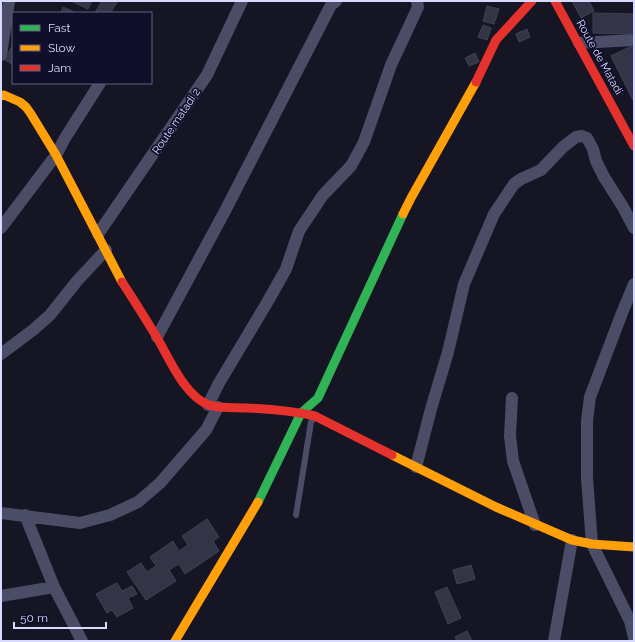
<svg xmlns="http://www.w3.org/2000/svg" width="635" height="642" font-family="Raleway,sans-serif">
<rect width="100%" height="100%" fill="#151524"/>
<path fill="#333446" stroke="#414058" d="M71,1H92L88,9Z
M102,1H118L110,13H95Z
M572,1H589L594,11L581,18Z
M487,6L499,9L494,24L483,21Z
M63,7L74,12L73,13H61Z
M593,13L634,14V34L593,33Z
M483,25L491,28L487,40L478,37Z
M527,29L530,37L519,42L516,34Z
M13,45V65L4,59Z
M634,45V102L611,56Z
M475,53L479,62L469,66L465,58Z
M207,519L219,537L213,541L219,551L185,574L179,564L169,570L176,581L146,600L127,572L141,563L147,572L156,566L150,557L173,541L179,551L188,545L182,536Z
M471,565L475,579L457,584L453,570Z
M117,583L122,591L132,586L137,594L128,598L133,608L117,617L112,610L107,613L96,594Z
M447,587L461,618L448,624L435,592Z
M467,631L472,641H457L455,637Z"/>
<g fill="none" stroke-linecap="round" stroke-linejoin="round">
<path stroke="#4a4d65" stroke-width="6" d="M296,515L311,422L314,418"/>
<path stroke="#4a4d65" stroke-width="12" d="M579,43L634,40
M1,55L9,1
M1,228L56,155L65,138L100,83
M98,234L207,75L242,1
M634,284L622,313L590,397L587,421V478L592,544L630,621L634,638
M157,337L225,211L331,5L336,1
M1,354L33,330L50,315L77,281L106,250
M512,398L510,436L513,461L535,525
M208,405L219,383L268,301L286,269L299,231L323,195L351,166L364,142L391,65L418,7L417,1
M416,467L431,409L448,352L464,284L494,214L514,184L521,179L541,170L563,147L576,137L582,136L587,138L593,149L596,161L604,177L623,207L634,228
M1,513L80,523L110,515L138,502L160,483L206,430L218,407
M25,515L54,587L82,641
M1,596L54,587
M554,641L572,540"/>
<path stroke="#30b455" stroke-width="9" d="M258,502L301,413L318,398L403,214"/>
<path stroke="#ff9f0a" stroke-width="9" d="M1,96L4,95L20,102L26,107L31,114L56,155L122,282
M403,214L411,198L476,82
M392,455L496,507L572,540L592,544L634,547
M175,641L258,502"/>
<path stroke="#e5322d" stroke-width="9" d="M555,1L634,146
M476,82L496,40L532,1
M122,282C134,300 145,318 156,336C169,357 184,396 209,405C221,409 236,407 248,408C271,409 293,411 315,416L392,455"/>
</g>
<g text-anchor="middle" stroke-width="3.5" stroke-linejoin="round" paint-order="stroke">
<g font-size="11" fill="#d9daff" stroke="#0f0f2a">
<text transform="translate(600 57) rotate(61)" y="4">Route de Matadi</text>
<text transform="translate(176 121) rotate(-56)" y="4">Route matadi 2</text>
</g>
</g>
<rect width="635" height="642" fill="none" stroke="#d9daff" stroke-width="4"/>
<rect x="12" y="12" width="140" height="72" fill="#0f0f2a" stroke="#60607f"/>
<rect x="20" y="25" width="20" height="6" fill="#30b455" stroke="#60607f"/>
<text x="48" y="32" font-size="12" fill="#d9daff">Fast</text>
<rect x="20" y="45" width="20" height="6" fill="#ff9f0a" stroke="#60607f"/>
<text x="48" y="52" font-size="12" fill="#d9daff">Slow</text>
<rect x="20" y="65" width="20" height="6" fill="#e5322d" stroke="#60607f"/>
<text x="48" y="72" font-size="12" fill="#d9daff">Jam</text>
<path d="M14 622v6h92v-6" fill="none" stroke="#d9daff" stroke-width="2"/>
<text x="20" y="622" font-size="12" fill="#d9daff" stroke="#0f0f2a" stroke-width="3" paint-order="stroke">50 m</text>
</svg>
